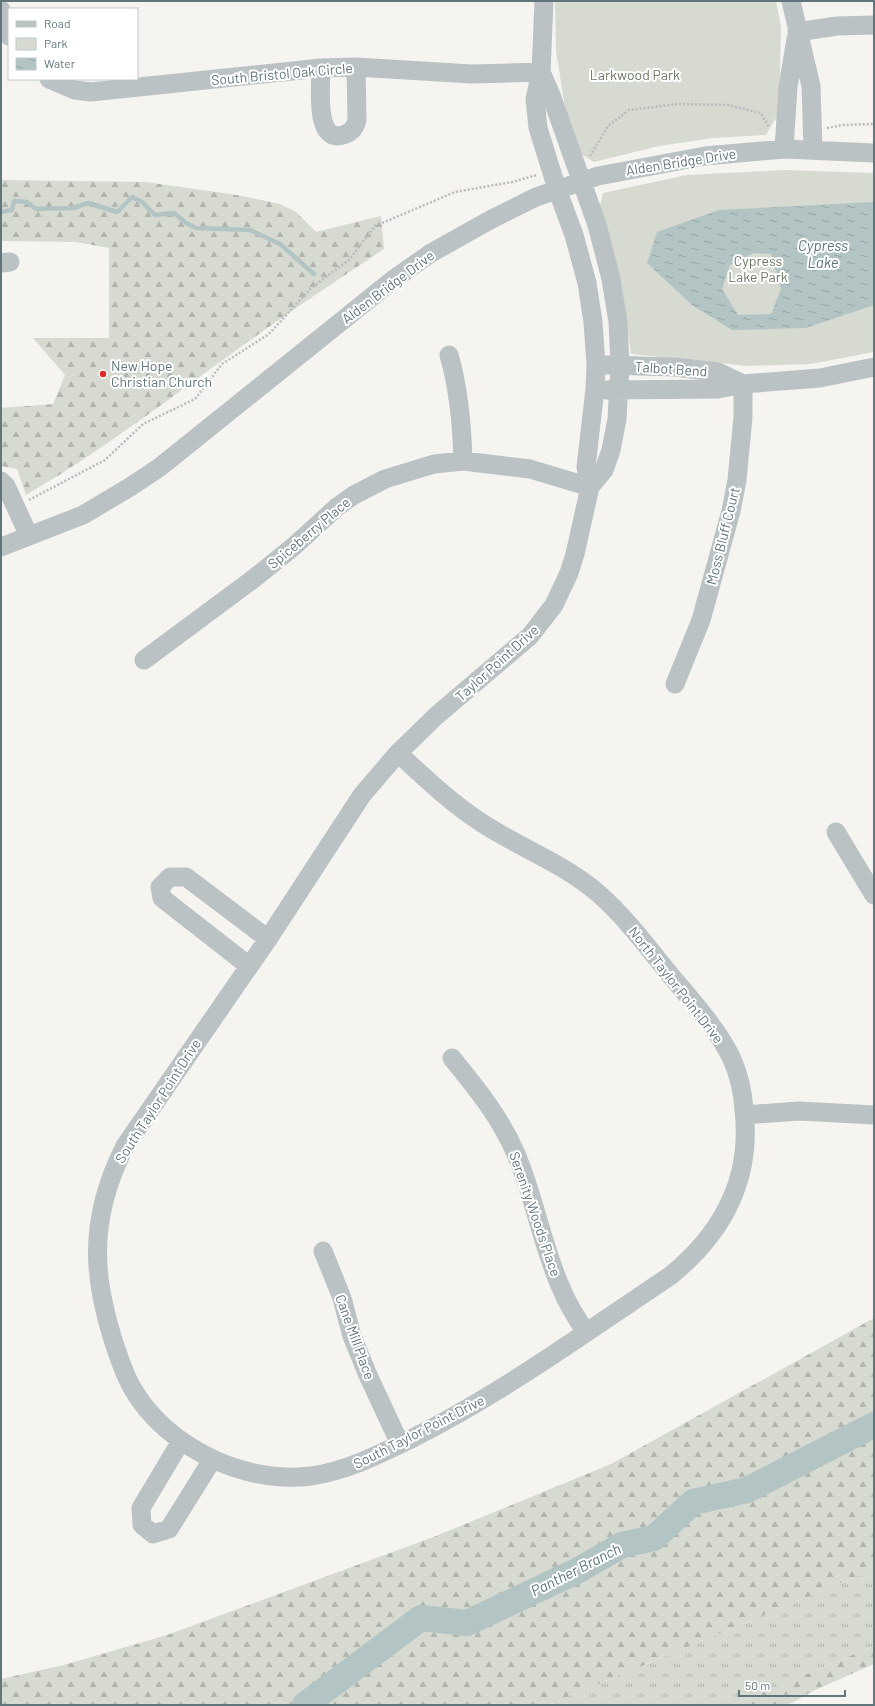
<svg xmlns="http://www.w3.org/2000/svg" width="875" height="1706" font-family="Barlow,sans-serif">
<defs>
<pattern id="grass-tufts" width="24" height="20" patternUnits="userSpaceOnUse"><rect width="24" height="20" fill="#d6dad0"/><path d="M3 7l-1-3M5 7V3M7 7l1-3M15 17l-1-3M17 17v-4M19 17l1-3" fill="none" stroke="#b1b5ae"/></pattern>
<pattern id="forest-firs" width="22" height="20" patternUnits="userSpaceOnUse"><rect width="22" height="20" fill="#d6dad0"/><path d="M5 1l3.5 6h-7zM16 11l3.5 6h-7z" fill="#b1b5ae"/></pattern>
<pattern id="water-ripples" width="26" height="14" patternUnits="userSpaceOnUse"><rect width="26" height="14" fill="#b3c4c4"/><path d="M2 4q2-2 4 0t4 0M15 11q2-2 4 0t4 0" fill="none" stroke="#95a4a4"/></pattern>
</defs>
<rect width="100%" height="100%" fill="#f5f4f1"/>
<path fill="url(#grass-tufts)" d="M874,1569V1646L733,1705H548Z"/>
<path fill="url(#forest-firs)" d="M1,180L146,182L237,195L280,204L296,212L316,232L381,216L384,249C341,278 298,306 256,336C180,390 107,448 26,495L17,469L1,466V408L53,404L65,375L33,338H109V248L76,242L1,241Z
M874,1318V1569L548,1705H1V1679L64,1665L167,1635L436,1536L611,1464Z
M874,1646V1664L815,1690L788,1705H733Z"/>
<path fill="#d6dad0" d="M555,1H776L781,27L779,113L766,135L713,138L659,146L594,162L579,153L566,113L556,51Z
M785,170L874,173V352L811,364L748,366L631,354L622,287L599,210L603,193L687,175Z"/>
<path fill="url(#water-ripples)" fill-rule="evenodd" d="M874,202V305L806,328L732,330L692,305L647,263L657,232L719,210ZM754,253L771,254L781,289L771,314L738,315L722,289L730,265Z"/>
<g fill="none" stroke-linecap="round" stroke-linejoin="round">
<path stroke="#b3c4c4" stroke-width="4.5" d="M1,212L12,210L14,201L27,202L36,209L73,208L88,203L117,212L132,197L142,202L155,215L174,213L186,223L196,228L250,230L280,244L314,274"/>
<path stroke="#b3c4c4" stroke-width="26" d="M305,1705L421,1618L467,1623L577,1571L622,1545L654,1538L693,1502L747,1490L874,1425"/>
<path stroke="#b8bcbd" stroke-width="2.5" stroke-dasharray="2 2" stroke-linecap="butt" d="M827,128L843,125L874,124
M590,156L608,126L629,110L677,104L728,105L761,113L769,127
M29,500L105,460L143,424L195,399L222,364L269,334L310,289L350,259L375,226L455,192L512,182L537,175"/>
<path stroke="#bbc2c4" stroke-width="19" d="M791,1L811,86L813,149
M1,10L9,36
M797,32L837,26L874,25
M321,68C321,84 314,144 343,135C352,132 355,128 357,120L356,67
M541,72L551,95L597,225L611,279L618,322L620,365L617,419L611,450L604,470L590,487
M49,79L75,90L91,92L321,68L356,67L472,74L541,72
M784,149L788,87L796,39
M1,263L10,262
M449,355C459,389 462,425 463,461
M607,365L674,367L718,372L743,384
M607,390L718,389L743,384L820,378L874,367
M1,481L6,486L29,536
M1,547L83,515L130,487L160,467L394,279L431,253L490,220L536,197L598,176L705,156L784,149L874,153
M144,660L252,580L293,547L337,507L354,495L385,479L434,464L463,461L530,469L590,487
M675,684L701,620L731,511L737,480L743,417V384
M398,753C425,778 451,803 482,823C520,848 565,864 599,894C625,917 646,945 667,971C690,999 716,1026 732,1059C739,1075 743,1093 744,1110C752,1179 723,1233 670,1276C586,1332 504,1392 413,1438C380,1454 347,1471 311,1476C268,1481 225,1469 189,1446C158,1426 133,1398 121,1363C92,1284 86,1223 125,1146L268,939L362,795L398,753L436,716L530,636L554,605L569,573L575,554L590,487L586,467L595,389L596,365L593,322L587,283L574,235L557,189L538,128L535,99L541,72L544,1
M836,832L874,895
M249,966L162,898L160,887L170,877H186L268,939
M452,1058C478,1090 500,1117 516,1154C535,1198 542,1247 562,1290C568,1305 577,1319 586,1332
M745,1115L799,1111L874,1115
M323,1251L342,1298L352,1336L367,1373L400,1444
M181,1441L141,1508L142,1525L153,1534L169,1529L212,1460"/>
</g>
<circle fill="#de2928" stroke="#fff" stroke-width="1.5" cx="103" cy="374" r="4"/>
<g text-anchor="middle" stroke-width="4" stroke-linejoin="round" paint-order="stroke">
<g font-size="14" fill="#61767c" stroke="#fff">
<text transform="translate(282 74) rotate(-5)" y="5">South Bristol Oak Circle</text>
<text transform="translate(681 162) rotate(-9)" y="5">Alden Bridge Drive</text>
<text transform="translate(388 287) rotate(-37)" y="5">Alden Bridge Drive</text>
<text transform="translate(671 369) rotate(4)" y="5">Talbot Bend</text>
<text transform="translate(309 533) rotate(-40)" y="5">Spiceberry Place</text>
<text transform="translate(723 536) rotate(-76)" y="5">Moss Bluff Court</text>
<text transform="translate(497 663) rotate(-42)" y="5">Taylor Point Drive</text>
<text transform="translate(676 985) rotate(52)" y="5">North Taylor Point Drive</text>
<text transform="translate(158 1101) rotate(-57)" y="5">South Taylor Point Drive</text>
<text transform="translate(535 1214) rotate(71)" y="5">Serenity Woods Place</text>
<text transform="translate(355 1337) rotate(70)" y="5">Cane Mill Place</text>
<text transform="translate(419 1432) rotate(-27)" y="5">South Taylor Point Drive</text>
</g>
<g font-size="14" fill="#6c7963" stroke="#fff">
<text x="635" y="80">Larkwood Park</text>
<text x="758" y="266">Cypress<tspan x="758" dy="16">Lake Park</tspan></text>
</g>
<g font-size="14" fill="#61767c" stroke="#fff" text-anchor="start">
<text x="111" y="371">New Hope<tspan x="111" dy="16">Christian Church</tspan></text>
</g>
<g font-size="15" font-style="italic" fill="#5b7678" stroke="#fff">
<text x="823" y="251">Cypress<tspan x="823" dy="17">Lake</tspan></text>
<text transform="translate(576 1570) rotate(-27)" y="5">Panther Branch</text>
</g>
</g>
<rect width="875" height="1706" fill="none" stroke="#61767c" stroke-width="4"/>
<rect x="8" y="8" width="130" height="72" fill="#ffffff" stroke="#c0c8cb"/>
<rect x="16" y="21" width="20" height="6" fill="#bbc2c4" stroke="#c0c8cb"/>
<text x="44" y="28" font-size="12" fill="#61767c">Road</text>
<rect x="16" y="38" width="20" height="12" fill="#d6dad0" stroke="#c0c8cb"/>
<text x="44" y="48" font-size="12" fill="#61767c">Park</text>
<rect x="16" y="58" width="20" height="12" fill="url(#water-ripples)" stroke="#c0c8cb"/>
<text x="44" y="68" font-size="12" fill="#61767c">Water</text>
<path d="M739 1690v6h106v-6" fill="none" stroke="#61767c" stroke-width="2"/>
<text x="745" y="1690" font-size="12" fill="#61767c" stroke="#ffffff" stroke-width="3" paint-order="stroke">50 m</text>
</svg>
